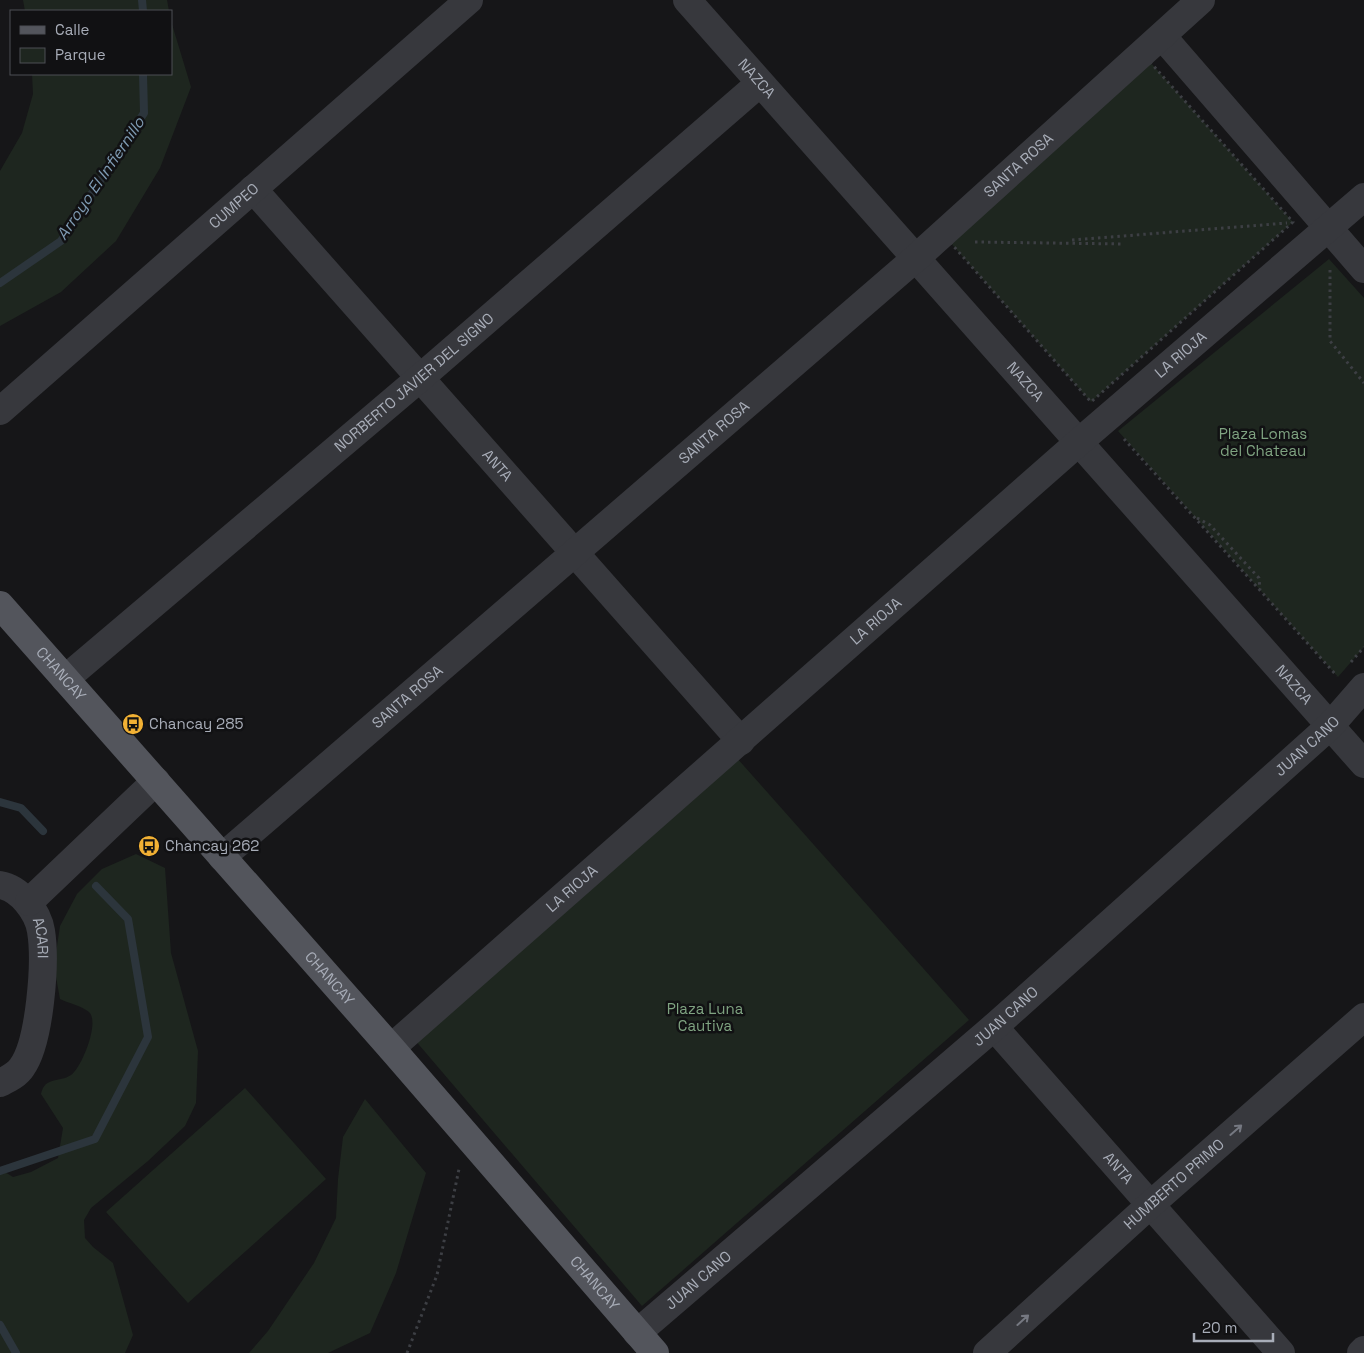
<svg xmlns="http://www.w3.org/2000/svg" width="1364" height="1353" font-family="'Space Grotesk',sans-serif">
<rect width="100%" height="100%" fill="#161618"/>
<path fill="#1e261f" d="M23,0H167L169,11H25Z
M171,21L191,87L160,168L116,241L61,292L0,326V171L22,133L33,94L32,74H171Z
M1150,62L1293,222L1091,402L949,241Z
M1329,259L1364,298V647L1338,677L1118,431Z
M736,757L969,1020L642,1306L414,1039Z
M136,854L165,868L171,953L198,1051L196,1103L185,1126L148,1161L91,1208L84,1220L85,1238L93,1247L113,1263L133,1335L125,1353H0V1169L13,1177L31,1172L58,1158L63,1128L41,1094C45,1076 59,1083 71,1075C82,1067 100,1022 89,1012C82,1006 68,1003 60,999L54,966L60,926L77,894L102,869Z
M245,1088L326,1179L188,1303L106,1212Z
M365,1099L426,1173L396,1273L370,1333L328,1353H249L268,1331L314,1263L336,1218L338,1179L343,1137Z"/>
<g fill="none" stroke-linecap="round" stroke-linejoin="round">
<path stroke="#2c353c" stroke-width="8" d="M142,0L143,11
M0,283L61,241L144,113L143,74
M0,802L21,808L43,831
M0,1171L95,1139L148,1037L128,919L96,886
M0,1325L16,1353"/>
<path stroke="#3d3f44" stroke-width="3" stroke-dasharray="2.5 4" stroke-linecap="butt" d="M1150,62L1293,222L1091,402L949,241Z
M1072,240L1287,223
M975,242L1124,244
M1330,270V341L1364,383
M1124,439L1337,676
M1197,518L1210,525L1259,578L1260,590
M1351,662L1364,647
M407,1353L437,1275L459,1169"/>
<g stroke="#37383d" stroke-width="28">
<path id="s1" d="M687,0L1364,764"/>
<path d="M1162,36L1364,269"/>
<path id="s2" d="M253,189L741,741"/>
<path id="s3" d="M0,411L469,0"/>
<path id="s4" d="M65,679L420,378L760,83"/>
<path id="s5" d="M222,857L916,258L1201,0"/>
<path id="s6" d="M0,885C20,888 38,912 41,931C46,962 40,1042 22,1067C17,1075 8,1079 0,1083"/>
<path d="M29,902L156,781"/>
<path id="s7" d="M994,1027L1281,1353"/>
<path id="s8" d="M391,1048L1079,442L1364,197"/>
<path id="s9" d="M637,1333L994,1027L1330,726L1364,687"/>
<path id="s10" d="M987,1353L1150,1205L1364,1017"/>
<path d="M1361,1353L1364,1350"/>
</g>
<path stroke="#53555c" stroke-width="28" id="s11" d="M0,605L391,1048L655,1353"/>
</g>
<defs><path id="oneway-shaft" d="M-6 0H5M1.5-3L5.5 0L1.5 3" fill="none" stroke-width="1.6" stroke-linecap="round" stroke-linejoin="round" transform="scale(1.25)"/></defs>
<g stroke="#757881">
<use href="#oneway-shaft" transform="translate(1236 1130) rotate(-41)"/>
<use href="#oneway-shaft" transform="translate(1023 1320) rotate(-42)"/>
</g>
<defs>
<g id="bus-disc" transform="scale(1.125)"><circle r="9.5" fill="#f2b134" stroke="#111113"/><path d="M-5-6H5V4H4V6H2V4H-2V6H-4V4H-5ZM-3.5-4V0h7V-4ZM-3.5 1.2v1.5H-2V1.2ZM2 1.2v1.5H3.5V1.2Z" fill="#111"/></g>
</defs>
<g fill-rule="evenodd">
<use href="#bus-disc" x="133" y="724"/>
<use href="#bus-disc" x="149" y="846"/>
</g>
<g text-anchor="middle" stroke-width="5" stroke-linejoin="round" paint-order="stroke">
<g font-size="15" fill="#a8adb8" stroke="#111113">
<text dy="5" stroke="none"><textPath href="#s1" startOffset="105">NAZCA</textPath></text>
<text dy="5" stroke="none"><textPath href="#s5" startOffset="1055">SANTA ROSA</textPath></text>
<text dy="5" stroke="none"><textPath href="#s3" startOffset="311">CUMPEO</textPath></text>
<text dy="5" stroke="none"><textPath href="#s8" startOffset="1051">LA RIOJA</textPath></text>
<text dy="5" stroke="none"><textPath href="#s1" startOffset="510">NAZCA</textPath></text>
<text dy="5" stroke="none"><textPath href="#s4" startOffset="458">NORBERTO JAVIER DEL SIGNO</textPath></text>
<text dy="5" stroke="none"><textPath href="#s5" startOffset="650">SANTA ROSA</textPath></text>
<text dy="5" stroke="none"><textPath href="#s2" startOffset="369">ANTA</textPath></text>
<text dy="5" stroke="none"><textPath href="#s8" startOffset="646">LA RIOJA</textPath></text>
<text dy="5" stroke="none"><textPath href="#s11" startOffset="92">CHANCAY</textPath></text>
<text dy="5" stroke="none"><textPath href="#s1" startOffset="915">NAZCA</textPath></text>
<text dy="5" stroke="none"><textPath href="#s5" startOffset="245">SANTA ROSA</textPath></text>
<text dy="5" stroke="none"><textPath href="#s9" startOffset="891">JUAN CANO</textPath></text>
<text dy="5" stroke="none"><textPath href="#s8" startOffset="241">LA RIOJA</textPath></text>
<text dy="5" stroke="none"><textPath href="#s6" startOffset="72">ACARI</textPath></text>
<text dy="5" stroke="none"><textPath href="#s11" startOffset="498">CHANCAY</textPath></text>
<text dy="5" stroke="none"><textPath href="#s9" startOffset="486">JUAN CANO</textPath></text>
<text dy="5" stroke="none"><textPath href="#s7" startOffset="188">ANTA</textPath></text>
<text dy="5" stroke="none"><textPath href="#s10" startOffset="252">HUMBERTO PRIMO</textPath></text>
<text dy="5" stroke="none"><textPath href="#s9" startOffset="81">JUAN CANO</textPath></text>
<text dy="5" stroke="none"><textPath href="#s11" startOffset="902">CHANCAY</textPath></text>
</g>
<g font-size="15" fill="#7fa381" stroke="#111113">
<text x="1263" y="439">Plaza Lomas<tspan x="1263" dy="17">del Chateau</tspan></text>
<text x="705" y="1014">Plaza Luna<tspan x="705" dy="17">Cautiva</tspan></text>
</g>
<g font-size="15" fill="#a8adb8" stroke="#111113" text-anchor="start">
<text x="149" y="729">Chancay 285</text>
<text x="165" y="851">Chancay 262</text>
</g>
<g font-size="16" font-style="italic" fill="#7f9bb3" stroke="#111113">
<text transform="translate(100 178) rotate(-56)" y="6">Arroyo El Infiernillo</text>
</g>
</g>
<rect x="10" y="10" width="162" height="65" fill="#111113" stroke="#4d4f55"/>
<rect x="20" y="26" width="25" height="8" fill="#53555c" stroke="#4d4f55"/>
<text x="55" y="35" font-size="15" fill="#a8adb8">Calle</text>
<rect x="20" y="48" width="25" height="15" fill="#1e261f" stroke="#4d4f55"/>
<text x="55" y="60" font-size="15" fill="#a8adb8">Parque</text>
<path d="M1194 1333v8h79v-8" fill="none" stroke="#a8adb8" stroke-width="2.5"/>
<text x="1202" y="1333" font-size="15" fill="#a8adb8" stroke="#111113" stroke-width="4" paint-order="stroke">20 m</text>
</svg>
